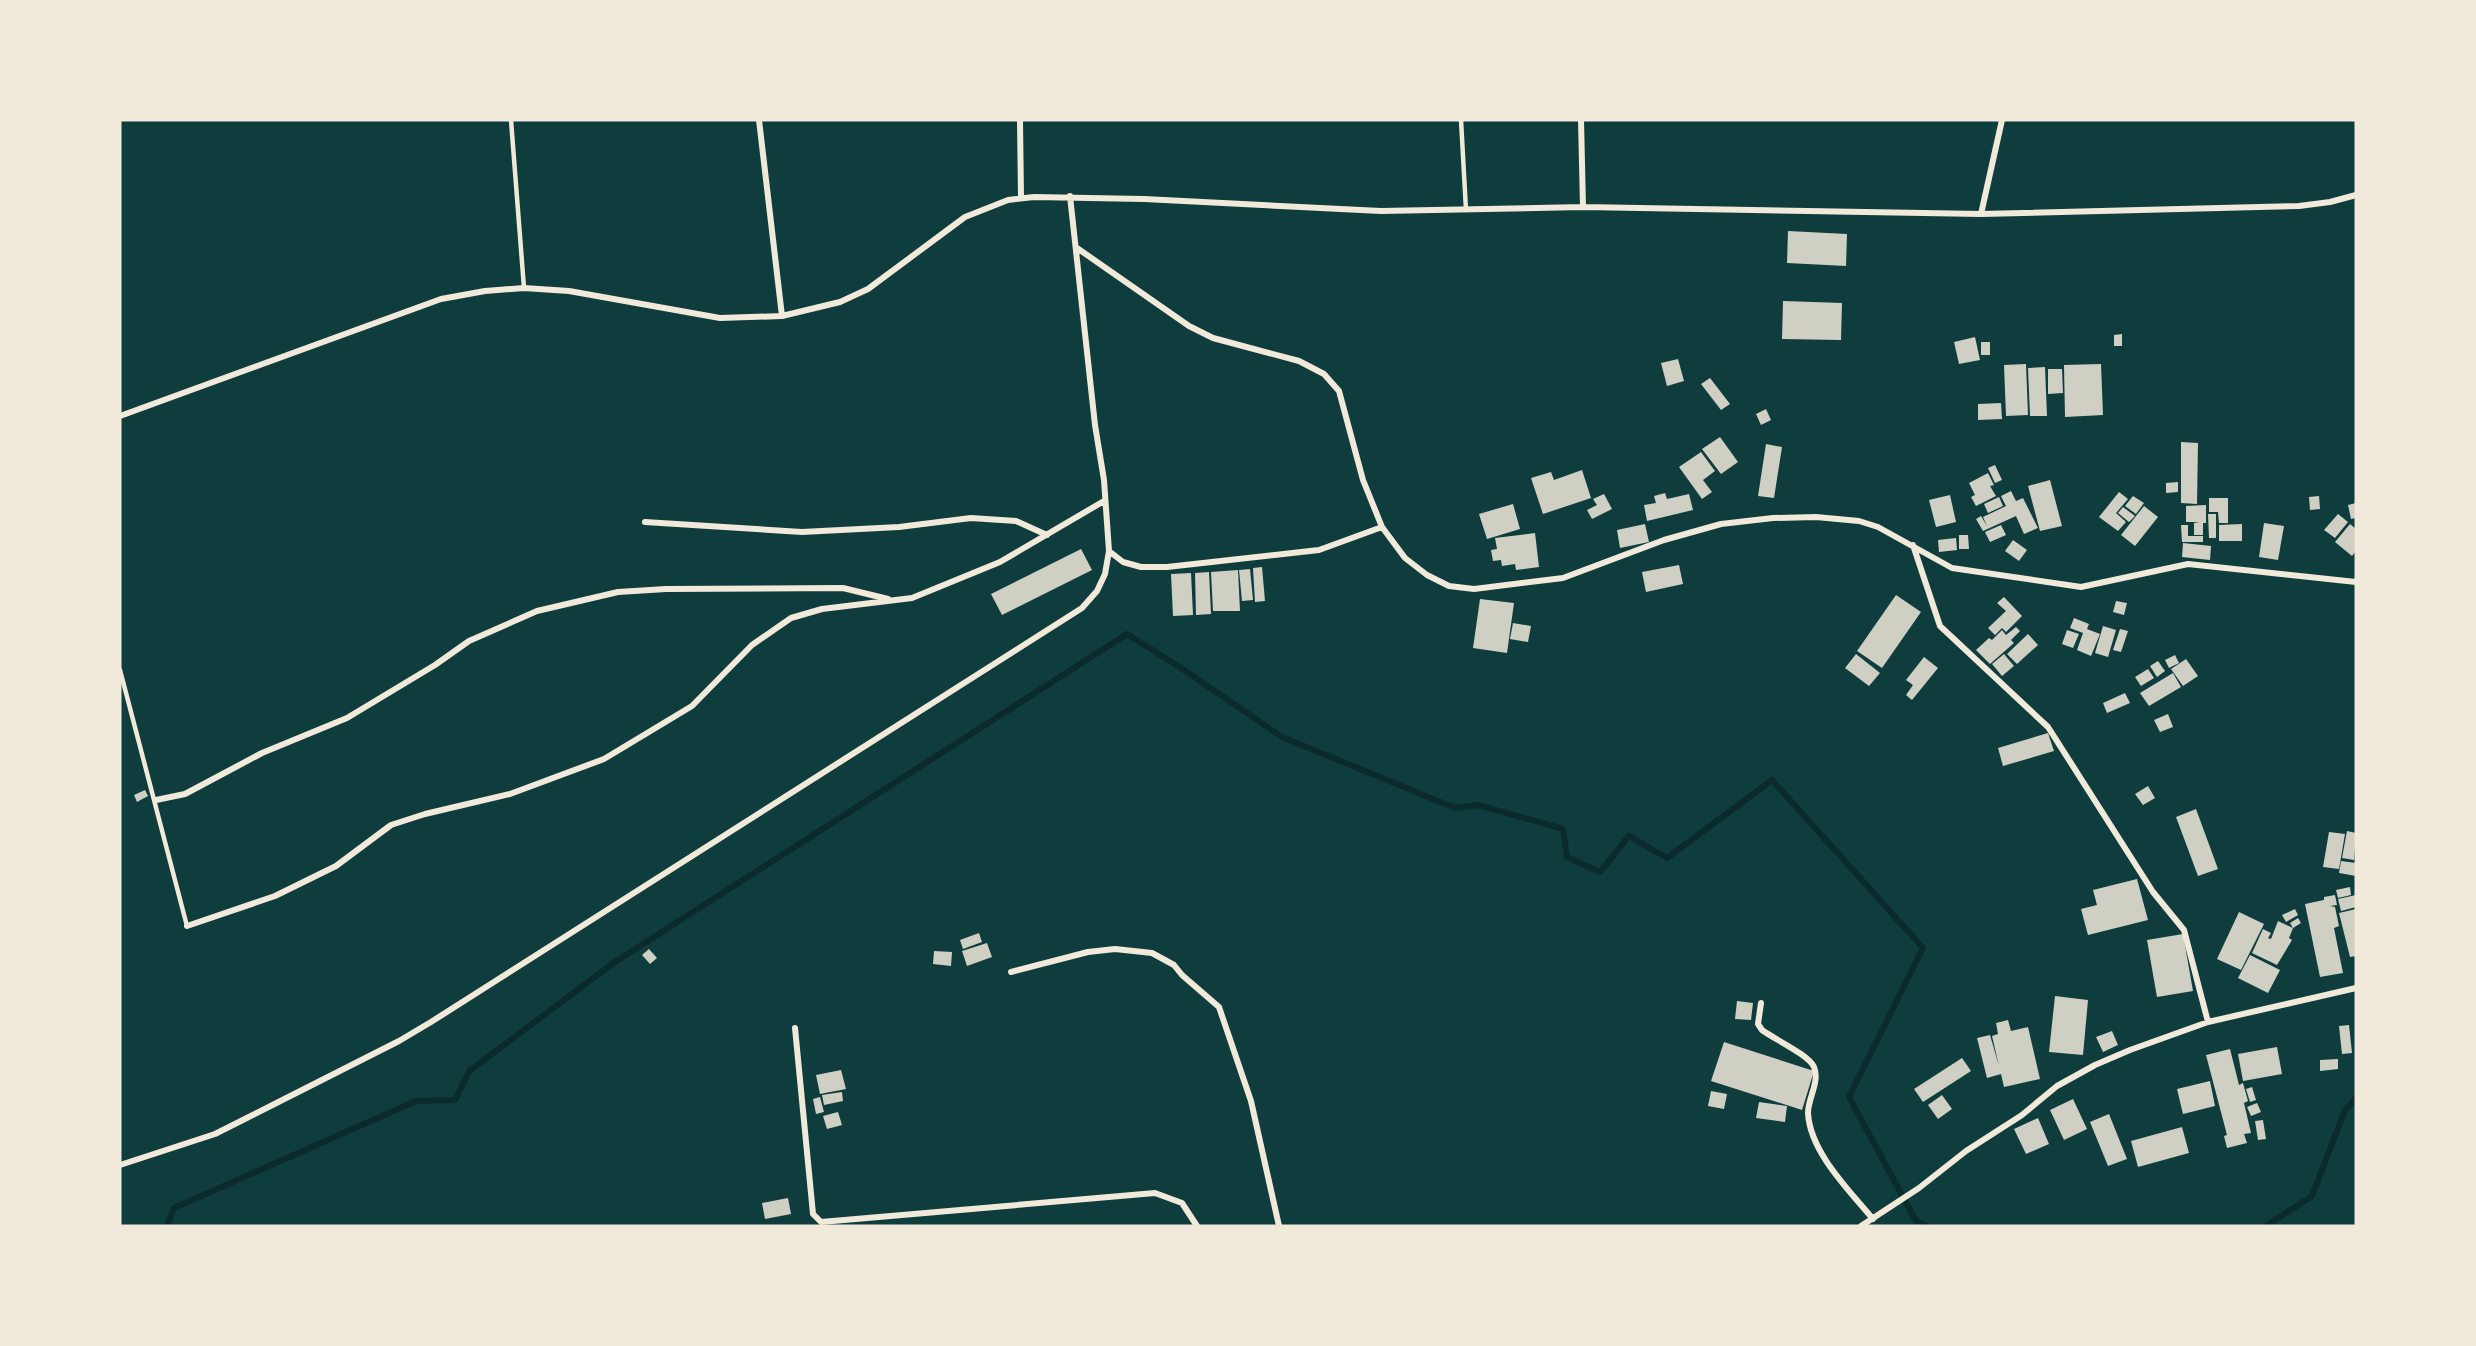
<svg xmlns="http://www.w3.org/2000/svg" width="2476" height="1346" font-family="Mulish,sans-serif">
<rect width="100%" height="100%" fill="#0f3d3e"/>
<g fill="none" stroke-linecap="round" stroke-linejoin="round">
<path stroke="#0a2a2b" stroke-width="6" d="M167,1226L174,1208L416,1101L455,1100L469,1071L615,962L1127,634L1181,668L1282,737L1455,808L1478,805L1563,829L1567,857L1600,872L1629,836L1667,858L1772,780L1923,948L1849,1097L1916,1221L1927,1226
M2266,1226L2312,1196L2345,1110L2356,1098"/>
</g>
<path fill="#cfcfc3" d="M1788,231L1847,234L1846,266L1787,263Z
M1783,301L1842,303L1841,340L1782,339Z
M2122,334V346H2114V335Z
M1975,337L1980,360L1959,364L1954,342Z
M1981,342H1990V355H1981Z
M1678,359L1684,381L1667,386L1661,363Z
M2026,364L2028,415L2006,416L2004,365Z
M2101,364L2103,415L2065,417L2064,365Z
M2045,367L2047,416H2030L2028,368Z
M2048,369H2062L2063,393L2048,394Z
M1710,378L1730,404L1721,410L1701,384Z
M2001,403L2002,419L1978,420V404Z
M1766,409L1771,420L1761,425L1756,414Z
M1720,437L1738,462L1721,474L1702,449Z
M2181,442L2198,443L2197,504L2181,503Z
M1766,444L1782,447L1774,498L1758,496Z
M1701,452L1715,471L1703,480L1712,492L1702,499L1679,467Z
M1995,465L2002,480L1995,483L1988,468Z
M1582,470L1591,498L1543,514L1531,478L1551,472L1554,480Z
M1988,473L1994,485L1990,486L1996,496L1976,506L1971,497L1975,495L1969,483Z
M2050,480L2062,526L2040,531L2028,486Z
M2178,482V492L2166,493V483Z
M2011,491L2016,501L2023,498L2038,528L2024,534L2016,516L1983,531L1976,519L1981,516L1987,526L1983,517L2006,506L2001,496Z
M2119,492L2128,499L2116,513L2126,522L2118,531L2099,517Z
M1665,493L1667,499L1689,494L1693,510L1647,521L1644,505L1656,503L1654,496Z
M1604,494L1612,509L1592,519L1587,510L1597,505L1593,499Z
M1950,495L1956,522L1936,527L1929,500Z
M2133,496L2144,503L2136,514L2125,506Z
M2319,496L2320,509L2310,510L2309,497Z
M1999,497L2003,506L1988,513L1984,504Z
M2209,498H2228V523H2219L2218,512H2209Z
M2356,503V518L2351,519L2348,505Z
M1513,504L1520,529L1487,539L1479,514Z
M2206,505V523H2203V535H2194V523L2199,522H2186V506Z
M2144,506L2158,517L2135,546L2121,535Z
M2123,507L2135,516L2129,522L2118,513Z
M2208,514H2216V538H2209Z
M2338,514L2348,522L2335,538L2324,530Z
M2264,523L2284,526L2278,560L2259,557Z
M1645,524L1649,542L1620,548L1617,530Z
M2242,524V541H2219V525Z
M2350,524L2356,529V551L2352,556L2335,542Z
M2001,525L2006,535L1990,542L1985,532Z
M2181,525H2188V536H2203V542H2182Z
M1535,533L1539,567L1516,570L1515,564L1502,566L1501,560L1493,561L1491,550L1497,549L1495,538Z
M1959,535H1968L1969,549H1959Z
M1956,538L1957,550L1939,552L1938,540Z
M2013,540L2027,550L2019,561L2005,551Z
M2183,543L2211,546L2210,560L2182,557Z
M1081,549L1092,570L1002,615L991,594Z
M1679,565L1683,584L1646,592L1642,572Z
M1262,567L1265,601L1255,602L1253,568Z
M1250,569L1253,600L1242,601L1239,570Z
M1238,570L1240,611H1213L1211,572Z
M1209,572L1211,614L1196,615L1195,573Z
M1191,573L1193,615L1173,616L1171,574Z
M1896,595L1921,612L1882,668L1857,651Z
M2004,597L2022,616L2006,632L2002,628L1995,635L1988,628L2006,611L1997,603Z
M1480,599L1514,603L1507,653L1473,648Z
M2116,601L2127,603L2124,615L2113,612Z
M2074,618L2089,624L2087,629L2100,634L2091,656L2077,650L2083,633L2070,628Z
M1513,623L1531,626L1528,642L1510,639Z
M2103,626L2116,630L2108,657L2095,653Z
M2016,627L2020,631L2011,640L2014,643L1990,664L1976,650L1989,638L1992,640L2002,630L2006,635Z
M2120,629L2128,631L2121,652L2113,650Z
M2067,630L2079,634L2073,648L2062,644Z
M2028,634L2038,645L2017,664L2007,654Z
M1856,654L1880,673L1869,686L1845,668Z
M2004,654L2014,666L2002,676L1992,664Z
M2175,655L2179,663L2169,668L2165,660Z
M1924,657L1938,668L1912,700L1906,695L1913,685L1906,680Z
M2186,659L2198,676L2183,686L2171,669Z
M2158,661L2165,671L2157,677L2150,666Z
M2148,669L2154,678L2141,686L2135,677Z
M2173,673L2181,687L2149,706L2140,693Z
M2125,693L2130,703L2107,713L2103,703Z
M2168,714L2173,727L2160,732L2154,720Z
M2048,733L2054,751L2003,766L1998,748Z
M2148,786L2155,798L2143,805L2135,794Z
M145,790L148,796L137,802L134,795Z
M2196,809L2218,869L2198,876L2176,817Z
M2347,831L2356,833L2354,860L2342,858Z
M2329,832L2345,834L2339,869L2323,867Z
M2341,861L2356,863V876L2339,873Z
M2137,879L2148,920L2088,935L2081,909L2097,905L2093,890Z
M2350,887L2351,895L2338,898L2336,890Z
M2335,895L2337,905L2330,906L2335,907L2339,926L2334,928L2343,973L2320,977L2305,904L2324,900V897Z
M2356,895V907L2341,911L2338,899Z
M2295,909L2298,915L2286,922L2282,915Z
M2356,909V956L2350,957L2339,913Z
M2239,912L2264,924L2241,970L2217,959Z
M2298,918L2301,923L2293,928L2289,938L2292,940L2277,965L2252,953L2263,929L2271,933L2268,938L2271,939L2278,921L2293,928L2290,923Z
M979,933L982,942L963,949L960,940Z
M2183,934L2193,991L2157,997L2147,940Z
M987,943L992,957L967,966L962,951Z
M649,949L657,958L650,964L642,955Z
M934,951L952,952L951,966L933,964Z
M2250,955L2280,970L2268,993L2238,978Z
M2055,996L2088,1000L2083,1055L2049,1052Z
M1737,1001L1753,1003L1751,1020L1735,1019Z
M2008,1020L2011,1031L2028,1027L2040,1079L2004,1087L2001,1074L1987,1078L1977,1038L1990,1035L1999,1066L1992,1036L1998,1034L1996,1023Z
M2349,1025L2352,1053L2342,1054L2339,1026Z
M2112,1031L2118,1045L2103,1052L2096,1037Z
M1724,1042L1814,1071L1802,1110L1711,1081Z
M2277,1047L2282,1074L2243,1081L2238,1054Z
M2230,1049L2239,1085L2243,1083L2248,1101L2244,1103L2251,1133L2244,1134L2247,1143L2227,1148L2224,1136L2227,1135L2206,1055Z
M1962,1058L1971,1071L1923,1102L1914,1089Z
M2338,1059V1069L2320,1071V1060Z
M841,1070L846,1089L820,1094L816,1075Z
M2210,1081L2215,1106L2183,1114L2177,1089Z
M2252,1087L2256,1100L2250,1102L2246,1089Z
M1711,1091L1727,1094L1724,1109L1708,1106Z
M842,1092L843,1101L824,1105L822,1095Z
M1942,1095L1952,1109L1938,1119L1928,1105Z
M820,1097L824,1112L816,1114L813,1099Z
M2073,1099L2087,1129L2064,1140L2050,1110Z
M1759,1102L1787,1106L1785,1122L1756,1118Z
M2257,1103L2261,1112L2251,1116L2247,1107Z
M838,1112L842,1125L827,1129L823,1116Z
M2109,1114L2127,1159L2108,1166L2090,1122Z
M2038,1118L2049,1144L2026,1154L2014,1129Z
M2263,1120L2266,1139L2258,1140L2255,1121Z
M2182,1127L2189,1153L2138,1167L2131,1141Z
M788,1198L791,1214L765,1219L762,1203Z"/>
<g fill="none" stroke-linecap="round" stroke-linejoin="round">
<path stroke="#f1e9da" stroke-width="4.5" d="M511,120L524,288
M1461,120L1466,210
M120,670L187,926"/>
<path stroke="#f1e9da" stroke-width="6" d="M759,120L782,316
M1020,120L1021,198
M1581,120L1583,207
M1981,214L2002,120
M1077,248L1189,326L1213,338L1299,361L1324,374L1339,391L1363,480L1382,527L1405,558L1427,575L1449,586L1474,589L1563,578L1664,540L1721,524L1773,518L1816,517L1859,521L1878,527L1952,568L2081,587L2188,564L2356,582
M120,416L441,299L485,291L524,288L569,291L720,318L782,316L840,302L868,289L965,217L1008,200L1034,197L1144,199L1381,211L1583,207L1981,214L2299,206L2330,202L2356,195
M645,522L802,532L899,527L971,518L1016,521L1047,535
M1913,545L1940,626L2048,727L2153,892L2184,930L2208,1022
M1109,551L1123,562L1141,567H1167L1319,550L1382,527
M156,800L185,794L262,753L347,718L435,665L469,641L537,611L618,592L666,589L843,588L888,599
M187,926L275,896L336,866L391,825L425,814L510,794L604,759L692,706L752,645L791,618L822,609L912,598L1000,562L1104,501
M1011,972L1088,952L1115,949L1152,953L1174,965L1182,975L1219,1007L1251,1101L1279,1226
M1761,1003L1758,1024L1762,1030C1774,1039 1809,1055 1814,1067C1820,1082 1808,1098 1808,1113C1810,1152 1849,1190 1873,1219
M795,1028L813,1214L821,1222L1155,1193L1182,1203L1197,1226
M120,1165L215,1134L399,1041L431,1022L1082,608L1097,591L1105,574L1109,551L1104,480L1095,425L1070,196
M1861,1226L1919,1188L1966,1151L2022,1115L2057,1086L2095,1065L2130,1050L2208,1022L2356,988"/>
</g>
<rect width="2476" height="1346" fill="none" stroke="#f1e9da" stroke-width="243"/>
</svg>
